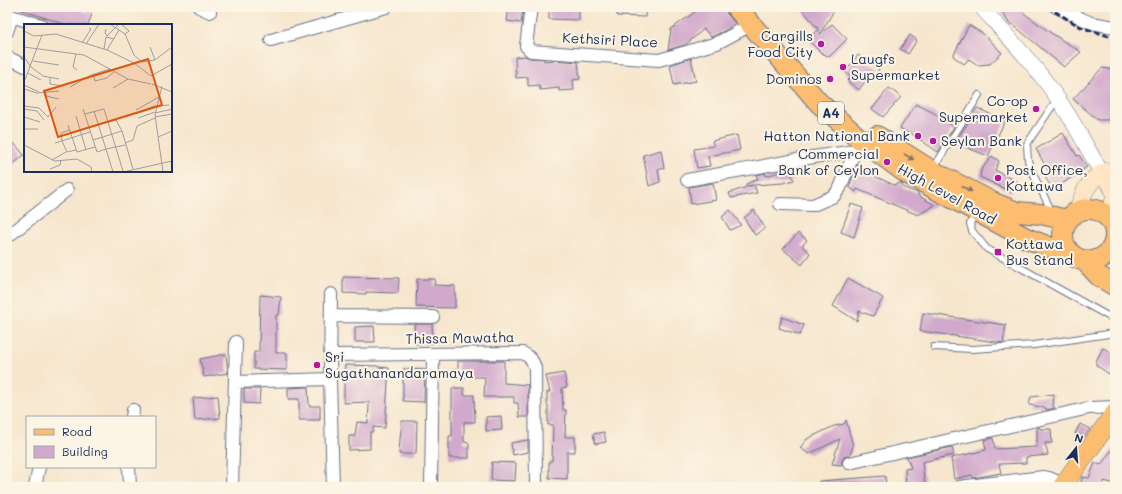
<svg xmlns="http://www.w3.org/2000/svg" width="1122" height="494" font-family="Mali,sans-serif">
<rect width="100%" height="100%" fill="#fcf5e5"/>
<filter id="ink" filterUnits="userSpaceOnUse"><feTurbulence type="fractalNoise" baseFrequency=".025" numOctaves="2"/><feDisplacementMap in="SourceGraphic" scale="8" xChannelSelector="R" yChannelSelector="G"/><feConvolveMatrix kernelMatrix="1 2 1 2 8 2 1 2 1" color-interpolation-filters="sRGB"/></filter>
<filter id="wash" filterUnits="userSpaceOnUse"><feTurbulence type="fractalNoise" baseFrequency=".012" numOctaves="4" result="noise"/><feDisplacementMap in="SourceGraphic" scale="16" xChannelSelector="R" yChannelSelector="G"/><feGaussianBlur stdDeviation="0.9" result="paint"/><feColorMatrix in="noise" values="0 0 0 0 0 0 0 0 0 0 0 0 0 0 0 0 0 1.4 0 .05"/><feComposite in="paint" operator="in"/></filter>
<g filter="url(#wash)">
<rect width="100%" height="100%" fill="#f6e6cd"/>
<g id="blocks">
<path fill="#d1a9cc" d="M20,7H72L92,14L88,25H67L19,9Z
M509,7H523L521,23L507,21Z
M549,7H579V20L549,19Z
M617,7H646L645,17L617,16Z
M691,7H725L727,14L735,23L726,30L711,37L704,29L685,45L668,50L671,29L695,12Z
M800,7H836L820,34L832,24L847,39L829,57L820,52L806,38L819,30Z
M999,7H1019L1025,14L1048,31L1081,52L1064,67L1012,24L1010,25Z
M969,25L985,35L1002,53L990,64L978,65L969,59L964,64L953,56Z
M910,35L917,40L908,54L900,49Z
M858,55L879,69L876,75L871,73L859,90L847,81L851,77L845,72Z
M525,56L530,58L544,59V61L553,60L578,62L580,79L573,80L574,90L559,91V88L540,90L539,85L528,86V77L516,78L515,57Z
M691,58L696,81L674,85L670,65Z
M1102,68L1115,70V110L1108,120H1098L1073,99Z
M889,88L901,97L883,117L872,109Z
M916,104L934,113L954,127L938,152L909,132L908,133L900,128Z
M977,108L1005,121L988,156L955,143Z
M1063,133L1077,156L1079,155L1087,167L1053,190L1045,177L1050,174L1036,149Z
M7,135L24,155L7,170Z
M737,135L740,150L708,156L710,166L697,168L694,149L714,146L712,141Z
M661,150L664,168L658,170L660,182L649,186L643,155Z
M992,156L999,161L995,170L1018,182L1011,192L980,177L981,170Z
M857,165L867,170L866,172L894,185L901,183L903,185L902,187L918,193L919,196L935,205L918,215L857,189L856,192L849,187Z
M789,169L794,180L783,183L754,185L757,193L731,198L729,193L753,185L746,186V184L758,179L756,175L765,173L766,176Z
M713,183L716,200L691,204L689,187Z
M851,204L863,208L854,237L841,232Z
M730,210L741,225L730,230L722,217Z
M754,210L765,228L755,235L744,218Z
M798,233L807,240L802,246L810,253L802,265L783,249Z
M343,277L399,278L398,293L366,292V294L343,293Z
M848,278L883,298L873,316L859,311L857,321L833,306Z
M417,279H435L434,285L455,286V308L416,307Z
M260,295L281,297L279,315H276V353H287V370L254,369V352H259Z
M923,313L1006,325L1003,343L920,331Z
M782,317L804,325L800,335L779,328Z
M414,324H432L433,343L415,344Z
M374,326L375,342H355V327Z
M1103,348L1115,354V365L1109,374L1096,365V361Z
M226,354L228,373L204,377L200,359Z
M458,361H504V383L528,385V417H519L518,403H514V397H484L485,377H458Z
M345,365L378,366V367L389,368L385,428L373,427V432H370V449L349,450V436H355L357,422L368,423L369,405V402L344,403V390Z
M403,369L425,370L424,402L403,401Z
M564,373L567,387L562,388L563,410H566L565,437H575V452H567V479L549,478V461H552L553,425H548V405H547V392H550L546,376Z
M308,387L309,406H320V420H299V399H288V388Z
M452,388H464V395H474L475,422H464V442L469,443V458H449V436H452Z
M244,389H260L259,404L244,403Z
M1054,394L1053,406L1055,408L1046,410V408L1029,405L1031,397Z
M218,396L220,418L195,420L193,398Z
M501,416L502,430L486,431V417Z
M846,420L853,446L850,455L844,457L842,460V465L832,464L840,439L809,454L800,448L807,439L834,426L844,424Z
M402,421H417L416,454H399L400,439Z
M1080,424L1090,429L1084,437L1075,433Z
M1039,427L1040,429H1051L1052,443H1045L1048,455L1026,457V463L999,464L1001,473L973,478L972,475L954,479L951,458L986,450L984,440L993,438L995,449L1037,447V428Z
M604,432L606,442L595,444L593,434Z
M528,440V452L513,455L511,443Z
M1115,445V484L1104,481L1103,487H1079L1083,477L1089,478L1095,463L1101,465Z
M952,447L954,455L922,462L925,485L906,486L905,469L911,468L907,457Z
M492,462L516,463L515,481L491,480Z
M885,476L886,486L819,487V481Z"/>
</g>
</g>
<g filter="url(#ink)">
<use href="#blocks" fill-opacity="0" stroke="#686f85" stroke-width="1"/>
<g fill="none" stroke-linecap="round" stroke-linejoin="round">
<g stroke="#686f85" stroke-width="8">
<path id="service" d="M933,169L979,95
M1052,212L1034,176L1028,161L1027,144L1057,99
M975,213L970,224L972,231L987,249L1115,320
M934,347L972,349L1034,345L1115,333"/>
</g>
<g stroke="#686f85" stroke-width="14">
<path id="minor" d="M199,7L210,12
M531,7L526,46L531,51L659,60L717,43L751,25
M1056,7L1091,23L1115,27
M7,15L41,25
M7,32L12,16
M271,40L386,7
M7,57L25,66
M687,180L813,157L855,151L861,140
M780,204L813,205L834,196L840,188L855,151
M7,237L67,190
M331,294L330,379L333,487
M331,316L433,317
M331,355L523,353C530,357 533,360 535,368L536,487
M235,382L330,379
M132,417L133,410
M849,463L1089,408L1115,407
M129,467L130,487
M35,487L39,467
M232,487L236,342
M431,487L433,354
M959,487L1043,477L1049,478L1069,487"/>
</g>
<g stroke="#686f85" stroke-width="16">
<path id="tertiary" d="M981,7C1008,37 1036,66 1058,99C1075,123 1087,149 1102,173"/>
</g>
<g stroke="#686f85" stroke-width="18">
<path id="secondary" d="M1102,173C1117,190 1117,197 1108,218
M1078,211C1081,197 1088,181 1102,173C1106,171 1111,171 1115,170"/>
</g>
<g stroke="#686f85" stroke-width="20">
<path id="primary" d="M1062,487L1115,413"/>
</g>
<g stroke="#686f85" stroke-width="22">
<path id="trunk" d="M736,7L819,103L861,140L906,173L1026,238L1073,256
M877,136L932,171L994,203L1017,212L1041,214L1067,220
M1063 235a26 26 0 1 1 52 0a26 26 0 1 1-52 0Z
M1085,261L1099,276L1115,286"/>
</g>
<use href="#service" stroke="#fff" stroke-width="6"/>
<use href="#minor" stroke="#fff" stroke-width="12"/>
<use href="#tertiary" stroke="#fff" stroke-width="15"/>
<use href="#secondary" stroke="#fee5c5" stroke-width="17"/>
<use href="#primary" stroke="#fcbd6f" stroke-width="19"/>
<use href="#trunk" stroke="#fcbd6f" stroke-width="20"/>
<path stroke="#1b2f5e" stroke-width="3" stroke-dasharray="6 3" stroke-linecap="butt" d="M1047,7L1081,27L1115,38"/>
</g>
<defs><path id="oneway-solid" d="M-6-.8H1V-3.2L6.5 0L1 3.2V.8H-6Z"/></defs>
<g fill="#806f66">
<use href="#oneway-solid" transform="translate(909 157) rotate(31)"/>
<use href="#oneway-solid" transform="translate(967 189) rotate(28)"/>
</g>
</g>
<g fill="#b5179e" stroke="#fcf5e5" stroke-width="1.5">
<circle cx="821" cy="44" r="4"/>
<circle cx="843" cy="67" r="4"/>
<circle cx="830" cy="79" r="4"/>
<circle cx="1036" cy="109" r="4"/>
<circle cx="918" cy="136" r="4"/>
<circle cx="933" cy="141" r="4"/>
<circle cx="887" cy="162" r="4"/>
<circle cx="998" cy="178" r="4"/>
<rect x="994" y="248" width="8" height="8" rx="2"/>
<circle cx="317" cy="365" r="4"/>
</g>
<g text-anchor="middle" stroke-width="4" stroke-linejoin="round" paint-order="stroke">
<rect fill="#fcf5e5" stroke="#5e6a86" stroke-width="1" x="818" y="102" width="26" height="22" rx="3"/>
<g font-size="13" font-weight="bold" fill="#1b2f5e">
<text x="831" y="118">A4</text>
</g>
<g font-size="14" fill="#1b2f5e" stroke="#fcf5e5" text-anchor="end">
<text x="813" y="41">Cargills<tspan x="813" dy="16">Food City</tspan></text>
<text x="851" y="64" text-anchor="start">Laugfs<tspan x="851" dy="16">Supermarket</tspan></text>
<text x="822" y="84">Dominos</text>
<text x="1028" y="106">Co-op<tspan x="1028" dy="16">Supermarket</tspan></text>
<text x="910" y="141">Hatton National Bank</text>
<text x="941" y="146" text-anchor="start">Seylan Bank</text>
<text x="879" y="159">Commercial<tspan x="879" dy="16">Bank of Ceylon</tspan></text>
<text x="1006" y="175" text-anchor="start">Post Office,<tspan x="1006" dy="16">Kottawa</tspan></text>
<text x="1006" y="249" text-anchor="start">Kottawa<tspan x="1006" dy="16">Bus Stand</tspan></text>
<text x="325" y="362" text-anchor="start">Sri<tspan x="325" dy="16">Sugathanandaramaya</tspan></text>
</g>
<g font-size="14" fill="#1b2f5e" stroke="#fcf5e5">
<text transform="translate(610 40) rotate(3)" y="5">Kethsiri Place</text>
<text transform="translate(947 194) rotate(29)" y="5">High Level Road</text>
<text transform="translate(460 338) rotate(-1)" y="5">Thissa Mawatha</text>
</g>
</g>
<g transform="translate(24 24)">
<rect width="148" height="148" fill="#f6e6cd"/>
<path fill="none" stroke="#9e9da1" stroke-width="1" d="M86,0L101,10L110,31L118,38L131,36L148,23M97,0L105,7L101,10M82,5L81,9L83,12L95,0M0,7L10,12L32,10L83,26L110,39L127,52M58,19L67,5L65,4M62,20L75,0M0,23L60,31L104,55L127,60M126,23L131,36M80,25L82,13L90,15M83,26L95,6M52,30L49,43L53,46M0,33L7,43L19,52L35,55M9,37L35,41M4,49L17,56M69,50L71,57L83,54L90,48M127,52L148,40M26,53V60L40,62M0,58L18,11M128,60L148,68M0,61L15,68M138,62L131,91L139,148M46,63L67,51L86,45M89,64L104,55M0,65L13,69L35,67M22,68V72L35,75M0,82L15,84L24,93L32,83M0,85L13,87L20,96M59,85L73,128L82,125L89,148M112,86L135,73M70,87L82,125L101,121M115,88L130,82L145,81M131,89L148,85M61,90L80,85L99,147M52,92L62,126M0,93L16,98M131,93L148,90M114,94L131,88M44,101L53,128L71,123M65,103L92,96L98,107L109,145M0,105H14M45,106L37,109L38,117L43,128L52,126M134,113L148,107M69,116L98,107M31,119L66,108M101,119L109,116L113,102L131,94M0,121L31,137L53,135L67,143L68,148M28,136L42,128M26,145L36,141L37,136M99,148L148,137"/>
<path fill="#de5710" fill-opacity="0.15" stroke="#de5710" stroke-width="2" d="M124,35L138,81L34,113L20,67Z"/>
<rect width="148" height="148" fill="none" stroke="#1b2f5e" stroke-width="2"/>
</g>
<rect width="1122" height="494" fill="none" stroke="#fcf5e5" stroke-width="24"/>
<rect x="26" y="416" width="130" height="52" fill="#fcf5e5" stroke="#a2a6af"/>
<rect x="34" y="429" width="20" height="6" fill="#fcbd6f" stroke="#a2a6af"/>
<text x="62" y="436" font-size="12" fill="#1b2f5e">Road</text>
<rect x="34" y="446" width="20" height="12" fill="#d1a9cc" stroke="#a2a6af"/>
<text x="62" y="456" font-size="12" fill="#1b2f5e">Building</text>
<g transform="translate(1076 448) rotate(17)" stroke="#fcf5e5" stroke-width="3" paint-order="stroke">
<path d="M0-3L7 15L0 10L-7 15Z" fill="#1b2f5e"/>
<text y="-6" font-size="11" font-weight="bold" text-anchor="middle" fill="#1b2f5e">N</text>
</g>
</svg>
